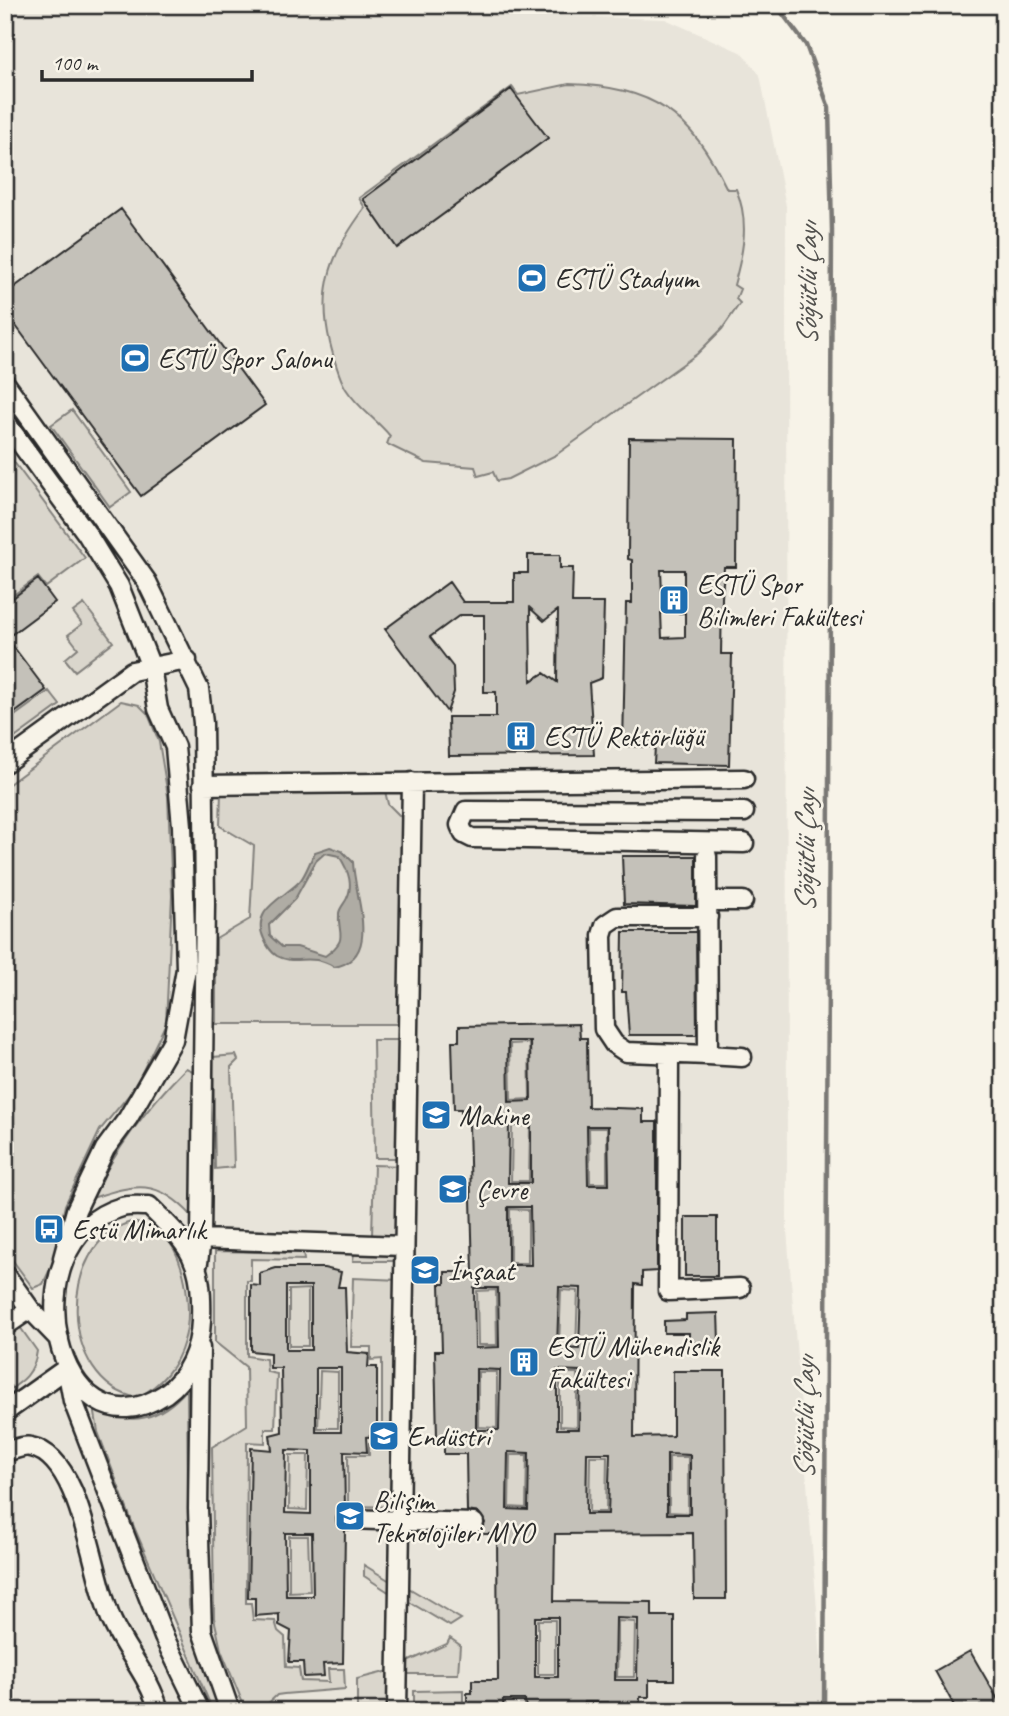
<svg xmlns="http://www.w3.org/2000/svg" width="1009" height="1716" font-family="Caveat,sans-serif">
<rect width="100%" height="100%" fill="#f7f3e8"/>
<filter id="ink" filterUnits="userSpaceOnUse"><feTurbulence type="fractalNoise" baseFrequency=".0143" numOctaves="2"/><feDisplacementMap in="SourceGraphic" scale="14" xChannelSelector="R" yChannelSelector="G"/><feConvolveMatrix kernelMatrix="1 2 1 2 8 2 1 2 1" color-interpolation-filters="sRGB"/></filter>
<g filter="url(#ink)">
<path fill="#e8e4da" d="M5,5H192L665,19L742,53L760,75L786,206L787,1230L825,1711H5Z"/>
<path fill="#dad6cc" stroke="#82807c" stroke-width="2" d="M569,84C654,87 690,113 727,189H736C750,222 743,253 734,285L740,289L736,299L740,303L722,329L697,354L556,455L508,479L497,481L493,472L478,476L475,467L426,463L387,444L390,436C376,419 358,408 346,389C338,376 334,358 330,343C317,287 332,252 365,208L359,198L512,87L518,95Z
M72,410L131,492L110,507L51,425Z
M5,450L85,558L46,587L38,577L5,601L8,573L5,569Z
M84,604L113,642L75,671L65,659L78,648L68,635L82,624L73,612Z
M49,691L60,705L5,745V723Z
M121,701L139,705L148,714L159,742L168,796L172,896L166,1023L134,1089L100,1130L65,1205L52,1265L43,1284L33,1288L5,1250V787Z
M384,787L388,804L403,819L401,1024H216V939L250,919L254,846L220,826L221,791Z
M373,1040H401L403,1158H375Z
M529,1043L530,1099L511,1100L510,1044Z
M236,1055L238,1060L231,1067L234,1167L215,1169L213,1057Z
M186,1068L195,1072L192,1216C157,1178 136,1184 92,1198C116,1148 147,1107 186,1068Z
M512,1126H530L529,1181H511Z
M589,1128H607V1183H590Z
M374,1165L403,1166L402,1235H372Z
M510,1209L528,1210V1263H510Z
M131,1222C144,1224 160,1229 169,1241C186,1265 193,1312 184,1341C177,1367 161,1384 138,1398C58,1383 57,1243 131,1222Z
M215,1251L303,1253L304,1260L251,1259V1281H247V1356L266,1359L267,1372L277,1374L275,1429H265V1443L247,1442L246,1603H251L253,1620L275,1621L278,1631L285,1637L286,1667L299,1668L301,1681L329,1682L328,1669H344L345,1689L284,1694L277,1695L260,1711H246L221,1650L214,1618L212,1447L247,1425L246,1367L215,1342Z
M354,1252H402V1261H353Z
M353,1278L400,1280L402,1425L382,1424V1359L371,1360V1347H351Z
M308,1289V1346H289V1290Z
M496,1290L497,1345H478L477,1291Z
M561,1290L578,1291L576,1347L559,1346Z
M20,1327L37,1351C34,1374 23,1381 5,1393V1337Z
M320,1371L338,1372V1428H318Z
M478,1372H497V1428L478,1427Z
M560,1373H577V1427L560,1426Z
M187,1389L189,1606L219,1711H214L210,1704L134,1527L98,1432L94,1407C131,1428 160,1420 187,1389Z
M369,1443H401L402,1507L348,1506V1455H369Z
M290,1455H308L307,1510L289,1509Z
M510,1455H527L526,1508L509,1507Z
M590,1456H607L606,1512H589Z
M669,1457H688V1513L669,1512Z
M289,1536H308L310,1591L289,1592Z
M364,1565L390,1581V1593L364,1576Z
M407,1587L461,1619L450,1626L406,1600Z
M538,1620H555V1674H538Z
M618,1621L635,1622L634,1677H617Z
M450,1638L460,1645L458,1674H405V1663L447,1644Z
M393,1670V1711H357V1679Z
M463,1690V1711H414V1691Z"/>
<path fill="#afaca4" stroke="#7a7874" stroke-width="2" fill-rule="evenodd" d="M330,847L342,851L353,862C354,896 383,958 334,967C311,952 295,966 277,956C271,952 267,946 264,939C250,909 283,899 300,881C306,874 310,861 315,852ZM325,853L339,856C347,868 354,884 347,898C345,903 340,907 339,913C337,935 350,938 325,956L297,947H282L270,936L269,925L295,899L316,861Z"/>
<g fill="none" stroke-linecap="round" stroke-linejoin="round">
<path stroke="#7a7874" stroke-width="4.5" d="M776,5L806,45L829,108L832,230L824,1711"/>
</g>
<path fill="#c4c1b9" stroke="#2b2b2b" stroke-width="2" fill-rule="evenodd" d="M511,89L548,138L397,248L363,199Z
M121,209L265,405L141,496L5,311V294Z
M629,438L737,439L736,567H724L722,598L721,654H732L729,765L654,763L655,747L623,746L626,603H632V560L628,559ZM661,570H684V593L662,594ZM661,613H685V637L662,638Z
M528,555H560V568H573L572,603H604L602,678L589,683L594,755L449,756L448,717H496V692H484V615H460L430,637L453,667L454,692L447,712L385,629L449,582L463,602H514V573H528ZM530,608L544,621L558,610L557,682L544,673L531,681Z
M38,579L55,602L7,638L46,690L5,720V604Z
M622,856H696V906L624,904Z
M623,932H696L697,1035H629L626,992H622Z
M579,1024L580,1038H587L588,1107L643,1109V1122H657V1271L642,1272V1285L635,1284L634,1437L673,1436V1371H725L726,1599H694L693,1533L555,1534L554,1601L652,1602V1616H674V1680H649V1697H640V1711H608V1702H584V1711H526L525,1700H503L504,1711H467V1693H472V1680H498L497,1534H477L485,1523L479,1513L467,1511L466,1454H444V1437H437L435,1351H442L440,1284H445V1272H473L469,1125L462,1123L461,1109H454L452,1041H459V1026ZM508,1041H530L531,1101L509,1102ZM509,1124H531V1183H508ZM587,1126H608L609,1185H588ZM508,1207H530L531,1265H508ZM559,1287L581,1288L579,1349L557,1348ZM474,1288H498L499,1347L475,1348ZM476,1369L500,1370L499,1430H476ZM557,1370L580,1371L579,1429H557ZM508,1452L529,1453L528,1510L507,1509ZM587,1453H610L608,1514H586ZM667,1454L690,1455V1514H667ZM535,1617H558V1677H535ZM616,1618L638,1619L637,1680H615Z
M685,1217H717V1276H685Z
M276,1268H324L341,1272L338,1287H345L347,1352L369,1354L368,1367H377V1436L366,1437L367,1452L344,1451L345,1508L338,1512L336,1519L337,1525L345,1530L343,1663L323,1664L324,1676L304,1677L303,1662H289L291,1631L279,1625V1614L255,1616V1598H248L251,1448L272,1450L270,1435L282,1432L281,1368H270V1353L251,1351V1285L260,1286V1273ZM286,1286H311V1350H286ZM316,1368H341V1432H316ZM286,1450L311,1451V1514L285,1513ZM285,1533H312L313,1596H286Z
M718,1313L719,1342L689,1343V1333H664V1321L686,1320V1314Z
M970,1651L1004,1710V1711H957L935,1671Z"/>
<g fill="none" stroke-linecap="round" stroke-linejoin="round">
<g stroke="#2b2b2b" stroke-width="23">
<path id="minor" d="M5,383L147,582L199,689L203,723L205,903L201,1239L198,1263
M5,422L87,534L119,586L151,667L158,709L175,747L182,826L186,969L173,1040L128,1118L105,1149L76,1210L63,1258
M5,763L132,671L187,660
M203,785L744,779
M744,843L472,838L464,834L460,825L466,811L744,812
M707,856L708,1055L742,1057
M708,901H743
M708,917H617L605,925L602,935L604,1029L614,1044L626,1052L708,1055
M669,1054L668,1291L740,1288
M149,1206C191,1247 203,1259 201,1321C200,1349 188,1378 165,1394C56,1466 5,1240 122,1207C130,1205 141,1206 149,1206Z
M201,1239L403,1246
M5,1274L30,1309L59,1339
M5,1326L30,1309
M200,1348L198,1509L202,1631L230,1711
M5,1412L67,1368L73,1401L164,1637L200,1711
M5,1452C13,1450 24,1445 31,1447C83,1457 92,1579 112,1621C126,1652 150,1677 159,1711
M347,1519L474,1523
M397,1711L412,782"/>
</g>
<use href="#minor" stroke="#f7f3e8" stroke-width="18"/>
</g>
</g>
<defs>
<g id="stadium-square" transform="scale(1.575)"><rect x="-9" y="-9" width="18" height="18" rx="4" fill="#1f6fb2" stroke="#f7f3e8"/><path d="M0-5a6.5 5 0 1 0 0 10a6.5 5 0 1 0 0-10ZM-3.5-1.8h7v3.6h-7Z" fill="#fff"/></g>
<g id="building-square" transform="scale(1.575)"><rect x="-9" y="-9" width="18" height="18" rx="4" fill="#1f6fb2" stroke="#f7f3e8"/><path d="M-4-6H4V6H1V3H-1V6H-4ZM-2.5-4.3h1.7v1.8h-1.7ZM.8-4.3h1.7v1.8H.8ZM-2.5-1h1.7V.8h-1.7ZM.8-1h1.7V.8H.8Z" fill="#fff"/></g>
<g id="school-square" transform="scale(1.575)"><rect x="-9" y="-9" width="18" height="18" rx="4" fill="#1f6fb2" stroke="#f7f3e8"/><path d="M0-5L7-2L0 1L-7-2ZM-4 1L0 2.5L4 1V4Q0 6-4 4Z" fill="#fff"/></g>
<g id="bus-square" transform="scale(1.575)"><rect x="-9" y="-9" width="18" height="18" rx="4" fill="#1f6fb2" stroke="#f7f3e8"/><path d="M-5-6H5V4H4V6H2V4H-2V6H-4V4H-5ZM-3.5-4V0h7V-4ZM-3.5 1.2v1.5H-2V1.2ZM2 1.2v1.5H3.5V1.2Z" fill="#fff"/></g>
</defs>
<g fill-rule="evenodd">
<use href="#stadium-square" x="532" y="278"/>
<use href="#stadium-square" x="135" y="358"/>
<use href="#building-square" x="674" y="600"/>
<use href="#building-square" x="521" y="736"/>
<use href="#school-square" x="436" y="1115"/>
<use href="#school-square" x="453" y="1189"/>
<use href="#bus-square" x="49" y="1229"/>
<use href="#school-square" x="425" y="1270"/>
<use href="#building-square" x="524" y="1362"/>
<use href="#school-square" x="384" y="1436"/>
<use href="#school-square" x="350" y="1516"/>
</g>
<g text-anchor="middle" stroke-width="5" stroke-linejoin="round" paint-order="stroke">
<g font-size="28" fill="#2b2b2b" stroke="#f7f3e8" text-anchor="start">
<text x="555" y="288">ESTÜ Stadyum</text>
<text x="158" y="368">ESTÜ Spor Salonu</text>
<text x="697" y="594">ESTÜ Spor<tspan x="697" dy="32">Bilimleri Fakültesi</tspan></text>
<text x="544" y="746">ESTÜ Rektörlüğü</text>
<text x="459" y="1125">Makine</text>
<text x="476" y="1199">Çevre</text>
<text x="72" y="1239">Estü Mimarlık</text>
<text x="448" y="1280">İnşaat</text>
<text x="547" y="1356">ESTÜ Mühendislik<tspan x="547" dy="32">Fakültesi</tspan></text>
<text x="407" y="1446">Endüstri</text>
<text x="373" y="1510">Bilişim<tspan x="373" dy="32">Teknolojileri MYO</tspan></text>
</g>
<g font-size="30" font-style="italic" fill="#53524f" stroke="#f7f3e8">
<text transform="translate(807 284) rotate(-90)" y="10">Söğütlü Çayı</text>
<text transform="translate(805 851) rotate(-90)" y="10">Söğütlü Çayı</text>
<text transform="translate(804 1418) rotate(-90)" y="10">Söğütlü Çayı</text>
</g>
</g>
<rect width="1009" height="1716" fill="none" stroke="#f7f3e8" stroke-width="28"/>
<rect x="14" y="14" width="981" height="1688" fill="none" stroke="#2b2b2b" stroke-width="2.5" filter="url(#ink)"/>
<path d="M42 70v10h210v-10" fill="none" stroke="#2b2b2b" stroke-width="3.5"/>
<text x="52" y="70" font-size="21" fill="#2b2b2b" stroke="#f7f3e8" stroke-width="5" paint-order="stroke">100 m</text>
</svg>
